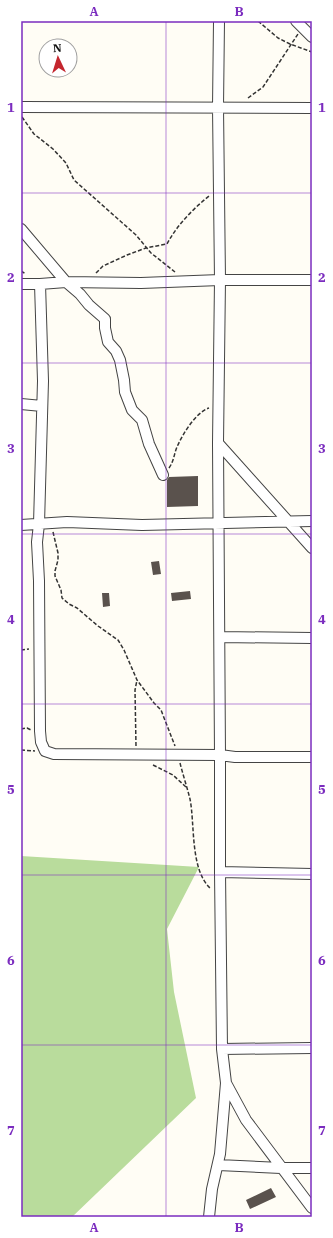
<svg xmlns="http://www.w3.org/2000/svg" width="333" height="1238" font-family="'IBM Plex Serif',serif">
<rect width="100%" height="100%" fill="#fffdf5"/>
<path fill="#b9dc9c" d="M21,856L199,867L167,929L174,992L196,1098L72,1217H21Z"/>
<path fill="#5a524d" d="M198,476V506L167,507V480L169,477Z
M159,561L161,574L153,575L151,562Z
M190,591L191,599L172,601L171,593Z
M102,593H109L110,606L103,607Z
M271,1188L276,1197L250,1209L246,1200Z"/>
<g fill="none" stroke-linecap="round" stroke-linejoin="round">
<g stroke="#444" stroke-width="12">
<path id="street" d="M296,21L312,37
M21,107L312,108
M21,229L66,282L80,294L89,305L105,319V328L108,342L116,351L120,360L124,380L125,392L132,410L142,420L149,444L163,475
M21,284H40L66,282L141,283L220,280H312
M40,284L43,381L39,524L37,542L39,581L40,731L41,742L45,751L54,754L220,755L235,757H312
M21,404L42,406
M218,443L312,548
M21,525L67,522L142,525L312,521
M220,637L312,638
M220,872L312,874
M222,1049L312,1048
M226,1083L246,1120L312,1208
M218,1165L281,1168H312
M209,1217L212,1189L220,1154L226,1083L222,1049L220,872V755L218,443L220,280L218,107L219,21"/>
</g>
<path stroke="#333" stroke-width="1.5" stroke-dasharray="4 2" stroke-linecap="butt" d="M258,21L278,38L290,44L312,52
M248,98L263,87L298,34
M22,117L34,134L53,149L66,163L74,180L136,235L151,253L175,272
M21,271L26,274
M96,273L103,266L127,255L146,248L167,244C177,225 193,209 209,196
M169,468C174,461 174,454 177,447C182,435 196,412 209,408
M53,532L58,553V560L55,571V576L61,590L62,598L69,604L77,608L98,626L118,640L124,650L137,680L154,703L161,710L175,746
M21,650L29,649
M21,729L27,728L31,730
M136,746L135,690L137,680
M21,750L35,751
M180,763C183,775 187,787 190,799C195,824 190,869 210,888
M153,765L173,775L186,787"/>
<use href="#street" stroke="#fff" stroke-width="10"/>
</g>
<path fill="none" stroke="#7b2cbf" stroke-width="1" stroke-opacity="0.55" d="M166,21V1217M21,193H312M21,363H312M21,534H312M21,704H312M21,875H312M21,1045H312"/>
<rect width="333" height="1238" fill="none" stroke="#ffffff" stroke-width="44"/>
<g transform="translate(58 58) rotate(356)"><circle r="19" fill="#ffffff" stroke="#a0a0a0"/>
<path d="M0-3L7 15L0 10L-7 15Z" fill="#c4262e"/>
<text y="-6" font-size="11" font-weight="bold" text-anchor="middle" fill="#111111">N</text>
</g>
<rect x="22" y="22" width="289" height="1194" fill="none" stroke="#7b2cbf" stroke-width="1.5"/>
<g font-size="13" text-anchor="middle" font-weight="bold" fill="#7b2cbf">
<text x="94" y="16">A</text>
<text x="239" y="16">B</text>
<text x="11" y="112">1</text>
<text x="322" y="112">1</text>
<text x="11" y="282">2</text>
<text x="322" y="282">2</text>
<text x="11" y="453">3</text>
<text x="322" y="453">3</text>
<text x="11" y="624">4</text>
<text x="322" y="624">4</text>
<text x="11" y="794">5</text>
<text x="322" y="794">5</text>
<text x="11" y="965">6</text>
<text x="322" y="965">6</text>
<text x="11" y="1135">7</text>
<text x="322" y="1135">7</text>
<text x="94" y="1232">A</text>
<text x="239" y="1232">B</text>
</g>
</svg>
